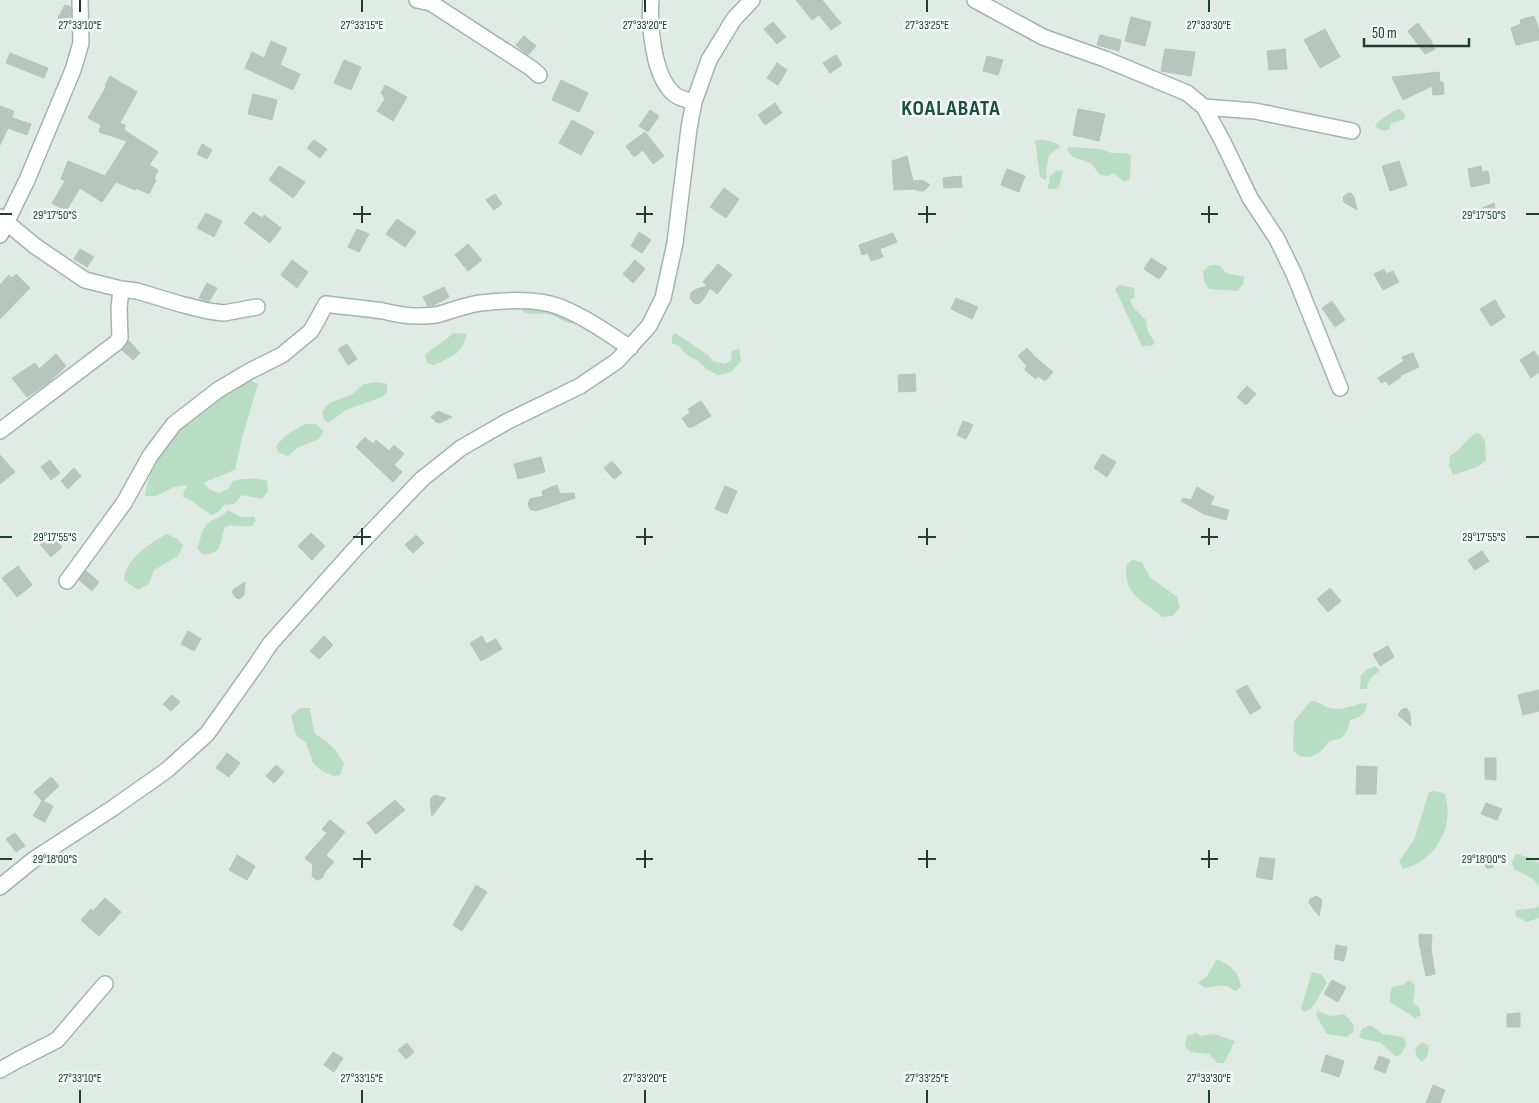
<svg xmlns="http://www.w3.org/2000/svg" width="1539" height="1103" font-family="'Sofia Sans Condensed',sans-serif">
<rect width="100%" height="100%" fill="#e0ebe6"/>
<path fill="#b8ddc2" d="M1399,109L1404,113L1405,119L1391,123L1390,129L1384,131L1375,127C1378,119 1388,117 1393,111Z
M1035,140C1044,139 1053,141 1061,146L1049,155L1046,171L1047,177L1045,180L1040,177Z
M1068,147L1101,149L1111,153H1126L1131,156L1130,179L1124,182L1114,173L1108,176L1100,175L1091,163L1073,157L1067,150Z
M1057,170L1063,171L1059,187L1054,189H1048V185L1050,183L1049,177Z
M1210,265H1219L1226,273L1244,277L1243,285L1237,291L1209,289L1204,281L1203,271Z
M1120,285L1134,288L1135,297L1130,300L1133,307L1146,320L1148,332L1155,342L1152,346H1142L1115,289Z
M539,307L572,317V323C564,323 557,316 548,314C540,313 531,315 523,312L522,309Z
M453,333L466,334C465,352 449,358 434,365L427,363L425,355C434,347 444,342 453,333Z
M675,333L708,355L713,361L725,364L731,360L732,351L739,348L741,361L731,372L718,375L708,370L698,361L686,354L679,346L672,343V336Z
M249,380L258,384L242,438L235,470L203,483L210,490L219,493L228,489L233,481C242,478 258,478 267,481L268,491L262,499L242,495L234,504L224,505L218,512L212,515C200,509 197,502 183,497L184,491L188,485L174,487L156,496H145C154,436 204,410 249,380Z
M376,382L387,384V392L382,397L346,410L328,423L324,420L322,412C331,398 340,401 352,394C357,392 359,386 364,384C367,383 372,383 376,382Z
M306,424H316L324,431L319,439L297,448L288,456L278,452L276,447C283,435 294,430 306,424Z
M1476,433L1480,434L1485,440L1486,461L1477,467L1453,475L1449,465L1450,456C1461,450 1465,439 1476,433Z
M228,510C238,516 242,519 254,516L256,520L252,526C243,528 234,523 225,527C219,542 224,555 202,554L197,548C201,540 201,529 207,524C213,518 220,519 228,510Z
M167,534L178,539L183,546L178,556L154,570L149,584L138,590L124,580C125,559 150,543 167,534Z
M1132,560L1142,562L1150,577L1177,597L1180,607L1173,616L1163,617C1147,603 1127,598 1126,573C1126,567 1127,563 1132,560Z
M1375,666L1380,671C1372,676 1368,679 1367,689H1360L1361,675L1368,669Z
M1311,701C1322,702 1322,706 1330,708C1340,711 1354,705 1363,703L1367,704C1366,715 1360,717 1350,720L1348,729L1342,738L1330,741L1320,752L1311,757L1299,756L1293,750L1294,721Z
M300,708H310L312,721L315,734C329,742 337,750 344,764L340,775L333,776L322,771L313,763L306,743L296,735L291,716Z
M1435,791L1445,794C1455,827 1436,860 1403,869L1399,861L1414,840L1429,792Z
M1516,854L1528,857L1539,863V887L1533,879L1514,869L1512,863Z
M1539,905V918L1527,922L1515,916L1516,910L1536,908Z
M1217,959C1230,965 1239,971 1241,987L1235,991C1226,983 1216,986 1205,988L1198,983L1207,976Z
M1312,972L1321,974L1327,983C1320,993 1316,1008 1304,1012L1301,1008Z
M1408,981H1411L1415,986L1413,1003L1419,1008L1421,1015L1415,1018L1390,1002V995L1392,987L1402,985Z
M1318,1011L1330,1016L1344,1014L1354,1025L1353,1032L1347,1037L1327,1034L1316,1015Z
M1370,1025L1383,1034L1404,1037L1406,1045L1401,1054L1396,1057L1381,1043L1359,1038L1362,1029Z
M1197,1033L1200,1036L1214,1034L1235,1041L1224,1063H1217L1209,1054L1191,1052L1185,1046L1187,1036Z
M1422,1042L1428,1045C1430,1052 1427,1057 1422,1062L1417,1057L1415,1049Z"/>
<path fill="#b5c6bf" stroke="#b2c5bd" d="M796,0H822L841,23L831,30L819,15L812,20Z
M65,5L71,7V18L68,24L58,18Z
M1534,16L1539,30V40L1516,45L1511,28L1521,24L1520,20Z
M1131,17L1151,22L1145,46L1125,41Z
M773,22L786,37L777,44L764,29Z
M1418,23L1430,39L1435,49L1425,54L1408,31Z
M1325,29L1340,57L1320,68L1304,40Z
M1100,35L1121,40L1119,51L1097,45Z
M524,36L536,46L528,55L516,45Z
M271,41L287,48L280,65L300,74L293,90L245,68L252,52L264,58Z
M1165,49L1195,52L1191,76L1161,71Z
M1285,49L1287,69L1269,70L1267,51Z
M10,53L48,68L44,78L6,63Z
M836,55L842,65L830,73L823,63Z
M987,56L1003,60L998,75L983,71Z
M344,60L361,67L351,90L334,83Z
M777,63L787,70L778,85L767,78Z
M1439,72L1440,82H1443L1444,94L1433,95L1432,86L1403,100L1392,77Z
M110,76L137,92L120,123L125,125L124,130L158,152L149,165L158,170L154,179L156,180L149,194L136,188L135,190L116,182L102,202L80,188L66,211L52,203L65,181L61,179L68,161L105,176L127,141L99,132L101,125L88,118L106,87L105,86Z
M561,80L588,93L579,112L552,100Z
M385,85L407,97L393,121L377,111L385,99L381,93Z
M253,94L277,100L272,120L248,114Z
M775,103L782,113L765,125L758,115Z
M0,106L14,111L12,118L31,124L27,135L8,128L0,145Z
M1078,109L1105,114L1099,141L1073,135Z
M650,110L659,116L648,132L639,126Z
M572,120L594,132L581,155L559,143Z
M645,132L664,156L653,164L643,150L634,157L626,146Z
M314,140L327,149L320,158L307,148Z
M202,144L212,150L207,159L197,154Z
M907,156L913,181L922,180L930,185L924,191H920L914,189L894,190L892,161Z
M1399,161L1407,185L1390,191L1382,166Z
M279,166L305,182L293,198L269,180Z
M1481,166L1482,172L1488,171L1490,183L1471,187L1468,169Z
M1007,169L1025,176L1019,192L1001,185Z
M961,176L962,187L944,188L943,178Z
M724,188L739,199L726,218L710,207Z
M1348,193H1351L1354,197L1357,210L1344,202L1343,197Z
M495,194L502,204L494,210L486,200Z
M1494,203L1496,214L1485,220L1480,209Z
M253,212L262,218L264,215L281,228L270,243L244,223Z
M206,213L222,221L214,237L197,228Z
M397,219L416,232L405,247L386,234Z
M357,229L369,234L359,252L348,247Z
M639,232L651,240L642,253L631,246Z
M893,233L897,242L880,249L883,257L871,261L868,253L862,255L859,245Z
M468,244L482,260L468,271L455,255Z
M80,249L94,257L87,267L74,259Z
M1151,258L1167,268L1159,279L1144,269Z
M292,260L308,272L297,288L281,275Z
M635,260L645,269L633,283L623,274Z
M718,264L732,275L717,294L710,288L702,301L699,304L694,303L690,298L691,293L694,290L707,286L703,282Z
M1384,269L1386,274L1393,271L1399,282L1383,290L1374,274Z
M16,274L30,288L0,319V285L9,275L12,278Z
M207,283L217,288L209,302L199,298Z
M444,287L449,297L432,306H428L423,297Z
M956,298L978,307L972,319L951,309Z
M1495,300L1505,317L1491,326L1480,309Z
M1332,301L1345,320L1335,327L1322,308Z
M129,341L140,353L133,360L122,350Z
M347,344L357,359L348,365L338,349Z
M1027,348L1034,356L1053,372L1045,381L1038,376L1036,379L1025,370L1027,366L1018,356Z
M1534,351L1539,358V372L1531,378L1520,360Z
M1413,353L1419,367L1399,376L1401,377L1389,385L1386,381L1381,383L1378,378L1404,361L1402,357Z
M56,354L66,366L49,382L27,397L12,378L35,363L39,369Z
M915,374L916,391L899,392L898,375Z
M1247,386L1256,394L1246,405L1237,397Z
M701,401L711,416L692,427H688L682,418L690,413L688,409Z
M438,411L452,417L440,423L436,422L431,417Z
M963,421L973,425L966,439L957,435Z
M365,437L373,444L376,440L389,451L394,445L404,454L394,465L402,472L393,482L356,447Z
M1102,454L1116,462L1107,477L1094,468Z
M0,455L15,472L0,484Z
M541,457L545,472L518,479L514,464Z
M50,460L60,473L51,480L41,467Z
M612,461L622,473L614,479L604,468Z
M74,468L81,476L68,489L61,481Z
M557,485L560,494L574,493L575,498L536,511L530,509L528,505L530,499L543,496L542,491Z
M725,486L737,491L727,514L715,509Z
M1197,487L1214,497L1210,505L1229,510L1226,520L1204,514L1181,501L1183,498L1191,500Z
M311,533L325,546L312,560L298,546Z
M50,535L62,547L51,557L40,544Z
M416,535L424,543L413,553L405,545Z
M1482,551L1489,561L1475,570L1468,560Z
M18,566L32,585L17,597L2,578Z
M86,571L99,582L92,591L79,580Z
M245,582L244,595L240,599L236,598L232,592L234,589Z
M1330,588L1341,601L1328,612L1317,599Z
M188,631L201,639L194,651L181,644Z
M324,636L333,645L319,659L310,651Z
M482,636L486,644L496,639L502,649L481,661L470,643Z
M1388,646L1394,657L1380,666L1373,654Z
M1247,685L1261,708L1250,714L1236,691Z
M1539,690V711L1523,715L1518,695Z
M172,695L180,702L171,711L163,704Z
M1406,708L1410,713L1411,726L1398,715L1401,710Z
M227,753L240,763L229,777L216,768Z
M1485,758H1496V780L1485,779Z
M276,765L284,772L274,783L266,776Z
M1357,766L1377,767L1376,794H1356Z
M51,777L59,786L43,801L53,806L45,822L33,816L42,801L34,792Z
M434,795L446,798L432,816L430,802L431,798Z
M395,800L405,810L376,834L367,823Z
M1486,803L1502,809L1497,820L1481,814Z
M330,820L345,832L326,855L334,862L325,872L322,878L317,880L312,876L313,865L305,858L327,833L322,829Z
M15,833L25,846L16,852L6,839Z
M237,855L255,866L247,880L229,870Z
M1260,857L1275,859L1272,880L1256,877Z
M1487,857H1493L1495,862L1492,868H1487L1482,861Z
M476,885L487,892L462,931L453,925Z
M1316,896L1320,898L1322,901L1319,916L1309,903L1310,899Z
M105,898L121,912L99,936L81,920L91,909L93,911Z
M1419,934L1432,935L1431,948L1435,974L1426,976L1419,942Z
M1336,945L1347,947L1344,961L1334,959Z
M1332,980L1346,987L1338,1002L1324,994Z
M1520,1013V1027H1507V1014Z
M407,1043L414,1052L406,1059L398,1050Z
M333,1052L343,1058L334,1072L324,1065Z
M1326,1055L1344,1061L1339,1077L1321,1071Z
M1379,1056L1390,1060L1385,1073L1374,1069Z
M1433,1085L1445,1090L1440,1103H1426Z"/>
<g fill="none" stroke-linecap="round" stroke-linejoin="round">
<g stroke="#a3b3ad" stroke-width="18">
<path id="minor" d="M417,0L431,3L531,68L539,75
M651,0C649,25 653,75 673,93C677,98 688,100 694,102
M975,0L1043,37L1105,59L1187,93L1204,107L1223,142L1250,198L1277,239L1294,274L1340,388
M1204,107L1255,111L1352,131
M0,217L35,246L85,280L121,289L137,291L180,304L208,311L224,313L257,307
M0,235L27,180L73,70L81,43L80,0
M0,431L116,343L120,338L119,308L121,289
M67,581L124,503L150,456L174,424L218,390L250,371L282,355L311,331L326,304C345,307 364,308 383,311C395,314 405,316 417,316C424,316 433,316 440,314C453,310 466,305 480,303C505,300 537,298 560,307C585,317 608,333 630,348
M0,887L33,860L113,808L167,770L207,734L256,665L270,644L355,549L422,479L461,448L508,421L580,386L617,361L649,326L663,298L675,243L689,128L694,102L709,60L734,19L752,0
M0,1070L16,1061L57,1040L105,984"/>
</g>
<use href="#minor" stroke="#fff" stroke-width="15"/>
</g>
<path fill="none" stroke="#203c35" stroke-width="2" d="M80,0V12M362,0V12M645,0V12M927,0V12M1209,0V12M362,206V223M645,206V223M927,206V223M1209,206V223M0,214H12M353,214H371M636,214H653M918,214H936M1201,214H1218M1526,214H1539M362,528V545M645,528V545M927,528V545M1209,528V545M0,537H12M353,537H371M636,537H653M918,537H936M1201,537H1218M1526,537H1539M362,850V868M645,850V868M927,850V868M1209,850V868M0,859H12M353,859H371M636,859H653M918,859H936M1201,859H1218M1526,859H1539M80,1090V1103M362,1090V1103M645,1090V1103M927,1090V1103M1209,1090V1103"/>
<g text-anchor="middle" stroke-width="5" stroke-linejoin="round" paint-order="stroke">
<g font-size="22" font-weight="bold" letter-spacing="1" fill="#1b4e43" stroke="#f0f8f4">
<text x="951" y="115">KOALABATA</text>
</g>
</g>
<g font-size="12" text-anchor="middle" fill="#203c35" stroke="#f0f8f4" stroke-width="5" stroke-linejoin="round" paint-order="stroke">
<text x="80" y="29">27°33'10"E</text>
<text x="362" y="29">27°33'15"E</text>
<text x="645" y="29">27°33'20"E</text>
<text x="927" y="29">27°33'25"E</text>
<text x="1209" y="29">27°33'30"E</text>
<text x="55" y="219">29°17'50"S</text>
<text x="1484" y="219">29°17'50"S</text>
<text x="55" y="541">29°17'55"S</text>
<text x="1484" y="541">29°17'55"S</text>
<text x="55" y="863">29°18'00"S</text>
<text x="1484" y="863">29°18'00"S</text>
<text x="80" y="1082">27°33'10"E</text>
<text x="362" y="1082">27°33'15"E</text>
<text x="645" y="1082">27°33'20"E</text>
<text x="927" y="1082">27°33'25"E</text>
<text x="1209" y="1082">27°33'30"E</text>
</g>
<path d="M1364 38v8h105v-8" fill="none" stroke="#203c35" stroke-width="2.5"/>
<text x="1372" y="38" font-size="15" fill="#203c35" stroke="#f0f8f4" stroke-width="4" paint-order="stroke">50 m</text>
</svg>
